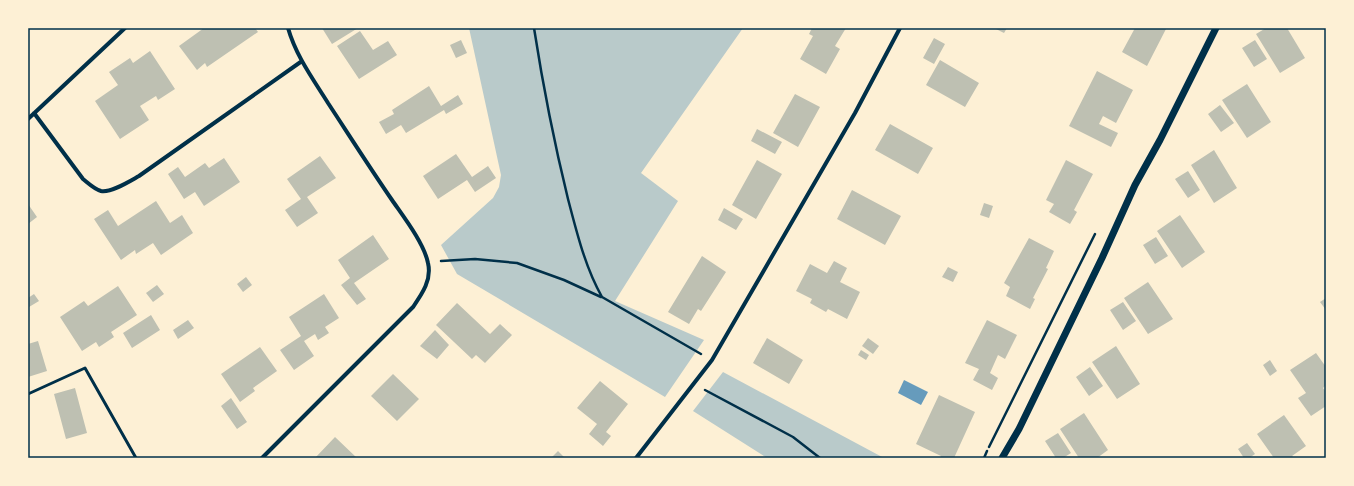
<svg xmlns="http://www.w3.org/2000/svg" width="1354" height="486" font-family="'Noto Sans',sans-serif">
<rect width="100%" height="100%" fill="#fdf0d5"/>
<path fill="#b9caca" d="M469,28H743L641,173L678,201L615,301L704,340L665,397L457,274L441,245L493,198L499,187L501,175Z
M723,372L884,458H767L693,411Z"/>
<path fill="#669bbc" d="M904,380L928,392L921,405L898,393Z"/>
<path fill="#bec0b2" d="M204,28H255L258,32L207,67L205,63L197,70L179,46Z
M322,28H358L332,44Z
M812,28H846L835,46L840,49L826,74L800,59L813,36L809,34Z
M994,28H1007L1004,33Z
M1135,28H1164L1166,29L1147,66L1122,52Z
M1266,28H1287L1305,58L1280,73L1256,34Z
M360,31L373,50L388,41L397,55L359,79L337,46Z
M934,38L945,44L934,64L923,58Z
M461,40L467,53L456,58L450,45Z
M1255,40L1267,59L1254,67L1242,48Z
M150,51L175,89L158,100L156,96L140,106L149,120L120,139L95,101L118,85L109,72L130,58L133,63Z
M940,60L979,83L965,107L926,85Z
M1097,71L1133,90L1116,123L1103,116L1099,124L1118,133L1111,147L1069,126Z
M1247,84L1271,122L1247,138L1222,100Z
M429,86L441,106L458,95L463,104L446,114L444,110L406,133L401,125L386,134L379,122L394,114L392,110Z
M795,94L820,107L798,147L773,133Z
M1220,105L1234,123L1221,132L1208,114Z
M890,124L933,148L918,174L875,150Z
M757,129L782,142L775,154L751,141Z
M1214,150L1237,188L1214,203L1191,165Z
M456,154L472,177L488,166L496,178L475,192L467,180L438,199L423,176Z
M320,156L336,178L307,197L318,213L297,227L285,210L301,199L287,179Z
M224,158L240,182L204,206L195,192L184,199L168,174L178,167L185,177L205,163L209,168Z
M757,160L782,174L756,219L732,205Z
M1066,160L1093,174L1074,210L1077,212L1070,224L1049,212L1054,204L1046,200Z
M1188,171L1200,190L1188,198L1175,179Z
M852,190L901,216L885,245L837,219Z
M156,201L170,223L182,215L193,233L161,255L153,243L136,254L135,250L121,260L94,219L108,210L118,226Z
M984,203L993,206L989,218L980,215Z
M28,204L37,217L28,224Z
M724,208L743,219L736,230L718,220Z
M1180,215L1205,252L1182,268L1157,231Z
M373,235L389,259L354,283L366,299L357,305L341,285L350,278L338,260Z
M1156,237L1168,256L1155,264L1143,245Z
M1029,238L1054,251L1046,268L1048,269L1033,298L1035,299L1030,309L1006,296L1010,287L1004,283Z
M702,256L726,272L701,311L698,309L689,324L668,312Z
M834,261L847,268L840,282L860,292L847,319L828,309L826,312L810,303L812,299L796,291L810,264L827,273Z
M948,267L958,272L953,282L942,277Z
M246,277L252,285L243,292L237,284Z
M1148,282L1173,319L1148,334L1124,298Z
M157,285L164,294L153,302L146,293Z
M118,286L137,315L111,332L114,337L99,347L96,342L82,351L60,317L84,301L88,306Z
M34,294L39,301L29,307L28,298Z
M324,294L339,318L325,327L329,333L318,340L315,334L304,341L314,356L294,370L280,350L301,336L289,317Z
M1326,298V310L1320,302Z
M1123,302L1136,321L1123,330L1110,310Z
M457,303L490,334L500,324L512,335L485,363L476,355L472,359L436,325Z
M151,315L160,330L132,348L123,333Z
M188,320L194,328L178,339L173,330Z
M987,320L1017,335L1005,359L998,355L990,373L998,378L992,390L973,380L979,369L965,363Z
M435,330L449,345L437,359L420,346Z
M767,338L803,360L789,384L753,363Z
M868,338L879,346L873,354L862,346Z
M38,341L47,371L28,377V344Z
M1116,346L1140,384L1117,399L1092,362Z
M260,347L277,371L253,388L255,391L240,402L221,374Z
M861,350L869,355L866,360L858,355Z
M1316,353L1326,367V385L1323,388L1326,392V406L1311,416L1298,398L1306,393L1290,370Z
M1270,360L1277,371L1270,376L1263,365Z
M1090,367L1103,386L1089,396L1076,377Z
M393,374L419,399L397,421L371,396Z
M600,381L628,404L606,432L611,436L603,446L589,434L597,424L577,408Z
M75,388L87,433L66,439L54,394Z
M939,395L975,412L954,458H940L941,456L916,444Z
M231,398L247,422L237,429L221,406Z
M1084,413L1108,450L1097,458H1079L1060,429Z
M1284,415L1306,446L1292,456L1294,458H1274L1257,434Z
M1058,433L1071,453L1063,458H1056L1045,441Z
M335,437L357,458H315Z
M1247,443L1255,454L1249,458H1244L1238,449Z
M558,451L565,458H551Z"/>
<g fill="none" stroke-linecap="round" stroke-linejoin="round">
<path stroke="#003049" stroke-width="2.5" d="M534,28C543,86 554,142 568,199C577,233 585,267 602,297L701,354
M441,261L475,259L517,263L564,280L601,297
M705,390L793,437L820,458
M989,447L1095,234
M984,458L987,451"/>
<path stroke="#003049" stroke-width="3" d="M28,394L85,368L136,458"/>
<path stroke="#003049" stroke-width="4" d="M34,113L83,179C88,183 94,189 101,191C111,193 130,181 139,176L302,61
M28,119L125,28
M262,458L413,307C422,294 432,280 428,263C424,243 403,216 392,200C370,168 349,135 328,103C313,79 296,56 288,28
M636,458L712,360L855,113L900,28"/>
<path stroke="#003049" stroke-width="7" d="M1002,458L1019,429L1102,258L1135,185L1160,140L1216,28"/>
</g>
<rect width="1354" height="486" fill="none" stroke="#fdf0d5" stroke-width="58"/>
<rect x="29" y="29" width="1296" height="428" fill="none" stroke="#003049" stroke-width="1.5"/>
</svg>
